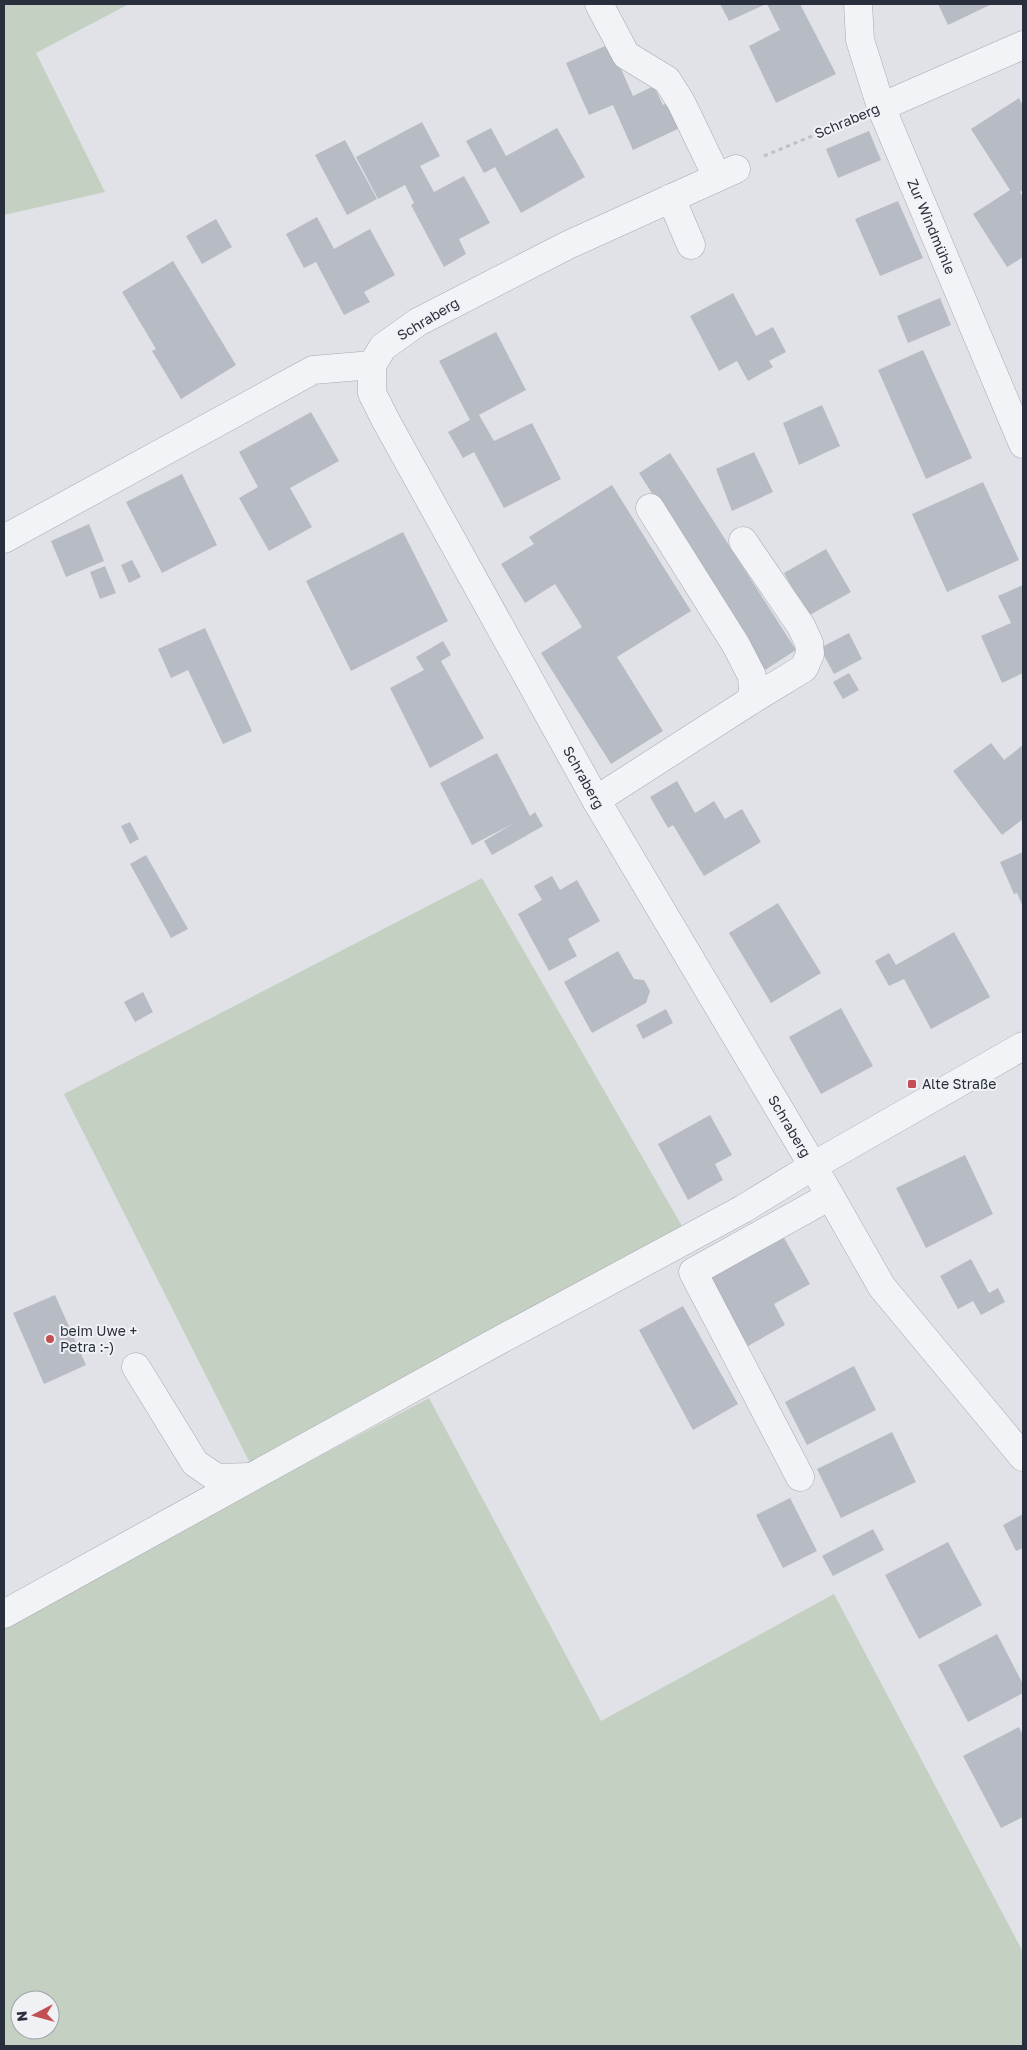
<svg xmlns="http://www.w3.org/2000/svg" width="1027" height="2050" font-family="'Golos Text',sans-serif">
<rect width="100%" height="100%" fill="#e0e2e7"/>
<path fill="#c4d1c2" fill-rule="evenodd" d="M4,4H129L36,53L105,192L4,215Z
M482,878L686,1233L251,1465L64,1094Z
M429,1398L601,1721L834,1594L1023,1952V2046H4V1624ZM20,2000H50V2030H20Z"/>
<path fill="#b7bbc4" d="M720,4H766L729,21Z
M767,4H800L836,74L776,103L749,46L780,30Z
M938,4H992L948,25Z
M610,44L633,96L654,86L663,105L671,101L682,127L633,150L613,105L589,115L566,63Z
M1019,98L1023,106V190L1020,192L1023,197V257L1007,267L973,214L1010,190L971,129Z
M422,122L440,156L420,166L434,192L464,176L490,223L459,239L466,254L444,267L411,205L414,203L405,185L378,199L356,157Z
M491,128L506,156L557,128L585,177L521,213L495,167L484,173L466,141Z
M869,131L881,160L838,178L826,149Z
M345,140L377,199L347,215L315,155Z
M898,201L923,258L880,276L855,219Z
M317,217L334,249L370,229L395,275L364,292L370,302L344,315L316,262L304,268L286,234Z
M216,219L232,247L202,264L186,236Z
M173,261L236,365L181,399L152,351L156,349L122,292Z
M733,293L756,336L773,327L786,352L769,361L773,367L748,381L737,361L719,371L690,316Z
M940,298L951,325L908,343L897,316Z
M496,332L526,390L479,415L494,441L532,423L561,479L504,508L474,452L463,458L448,432L470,420L439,361Z
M923,350L972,458L926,479L878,370Z
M822,405L840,446L799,465L783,423Z
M311,412L339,461L290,488L312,527L269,551L239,498L258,487L239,452Z
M754,452L773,492L732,511L716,469Z
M670,453L796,650L765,670L639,473Z
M182,474L217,545L162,573L126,502Z
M983,482L1019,560L947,592L912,514Z
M612,485L691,611L617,657L663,731L611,764L541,653L582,627L555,584L525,603L501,564L534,544L529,537Z
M89,524L104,561L66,577L51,541Z
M403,532L448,621L351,671L306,581Z
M826,549L851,592L808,616L784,573Z
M132,560L141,577L129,583L121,565Z
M105,566L116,593L100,599L90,572Z
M1023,585V673L1002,683L981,636L1011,623L998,596Z
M205,628L252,731L223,744L188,670L171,678L158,649Z
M849,633L862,659L834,674L820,648Z
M443,641L451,655L441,661L484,738L430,768L390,688L424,670L416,657Z
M849,673L859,690L843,699L833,682Z
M991,743L1004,760L1023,745V819L1002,835L953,771Z
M497,753L530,816L535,812L543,826L492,855L484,841L516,822L472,845L440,783Z
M677,781L695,813L714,801L725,819L742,809L761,842L704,876L673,825L668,828L650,797Z
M130,822L139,839L130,844L121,826Z
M1023,852V907L1017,893L1014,894L1000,862Z
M146,855L188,929L171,938L130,864Z
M552,876L560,890L577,880L600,921L568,939L577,956L549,971L518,914L542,900L534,886Z
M778,903L821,973L771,1003L729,933Z
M954,932L990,997L931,1029L904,979L889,986L875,961L889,953L896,965Z
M618,951L634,979L644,980L650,991L646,1003L592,1033L564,982Z
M143,992L153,1012L135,1022L124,1002Z
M841,1008L873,1066L821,1094L789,1037Z
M666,1009L673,1023L643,1039L636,1025Z
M710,1115L732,1155L715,1164L723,1180L688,1200L658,1144Z
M965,1155L993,1214L926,1248L896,1188Z
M783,1236L810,1284L774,1304L785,1325L748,1346L710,1278Z
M971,1259L989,1293L998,1288L1005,1302L981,1315L973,1301L958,1309L940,1276Z
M55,1295L86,1365L44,1384L13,1313Z
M683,1306L738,1404L693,1430L639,1330Z
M854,1366L876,1410L807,1445L785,1402Z
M892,1432L916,1482L841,1518L817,1469Z
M790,1498L817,1551L783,1568L756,1515Z
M1023,1514V1548L1016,1551L1003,1525Z
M873,1529L884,1550L833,1576L822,1556Z
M948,1542L982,1605L919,1639L885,1575Z
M997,1634L1023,1684V1693L968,1722L938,1665Z
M1019,1727L1023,1735V1817L1001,1828L963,1756Z"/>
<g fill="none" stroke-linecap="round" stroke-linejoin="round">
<g stroke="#a6a9b1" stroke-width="29">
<g id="minor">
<path d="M599,4L626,55L667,80L681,102L717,177"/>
<path id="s1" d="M858,4L860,40L881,107L1023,444"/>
<path d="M881,107L1023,45"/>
<path id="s2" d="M736,169L568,245L418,322L383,347L372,365V393L386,421L596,800L813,1166L882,1287L1023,1457"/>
<path d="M671,198L691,245"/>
<path d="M4,539L313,370L372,365"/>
<path d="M743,541L801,626L809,643L810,654L804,668L750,701"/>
<path d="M596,800L750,701L753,692L752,676L736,645L650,508"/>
<path d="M136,1367L195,1463L217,1478L250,1477"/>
<path d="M800,1477L693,1272L830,1196"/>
<path d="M4,1614L496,1342L743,1209L813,1166L1023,1046"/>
</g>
</g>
<path stroke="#bec0c6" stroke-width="3" stroke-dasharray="4 4" stroke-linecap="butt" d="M764,156L853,119"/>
<use href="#minor" stroke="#f2f3f6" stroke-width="28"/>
</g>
<g fill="#c24f53" stroke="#eff1f5" stroke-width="2">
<rect x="907" y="1079" width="10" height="10" rx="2.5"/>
<circle cx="50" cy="1339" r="5"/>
</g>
<g text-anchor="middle" stroke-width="4" stroke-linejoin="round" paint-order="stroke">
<g font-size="14" fill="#2a2f3d" stroke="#eff1f5">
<text transform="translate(847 121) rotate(-23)" y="5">Schraberg</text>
<text dy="5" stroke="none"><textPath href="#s1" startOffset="236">Zur Windmühle</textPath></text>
<text transform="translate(428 319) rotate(-31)" y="5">Schraberg</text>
<text dy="5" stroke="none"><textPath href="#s2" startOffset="884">Schraberg</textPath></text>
<text dy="5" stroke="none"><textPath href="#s2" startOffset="1289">Schraberg</textPath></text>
</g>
<g font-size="14" fill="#2a2f3d" stroke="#eff1f5" text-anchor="start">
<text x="922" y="1089">Alte Straße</text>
<text x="60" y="1336">beim Uwe +<tspan x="60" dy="16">Petra :-)</tspan></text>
</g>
</g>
<rect width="1027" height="2050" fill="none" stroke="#2a2f3d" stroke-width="10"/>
<g transform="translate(35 2015) rotate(264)"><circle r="24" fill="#eff1f5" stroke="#a0a3ab"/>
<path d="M0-4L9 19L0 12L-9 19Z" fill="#c24f53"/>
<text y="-8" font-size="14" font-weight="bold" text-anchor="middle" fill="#2a2f3d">N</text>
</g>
</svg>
